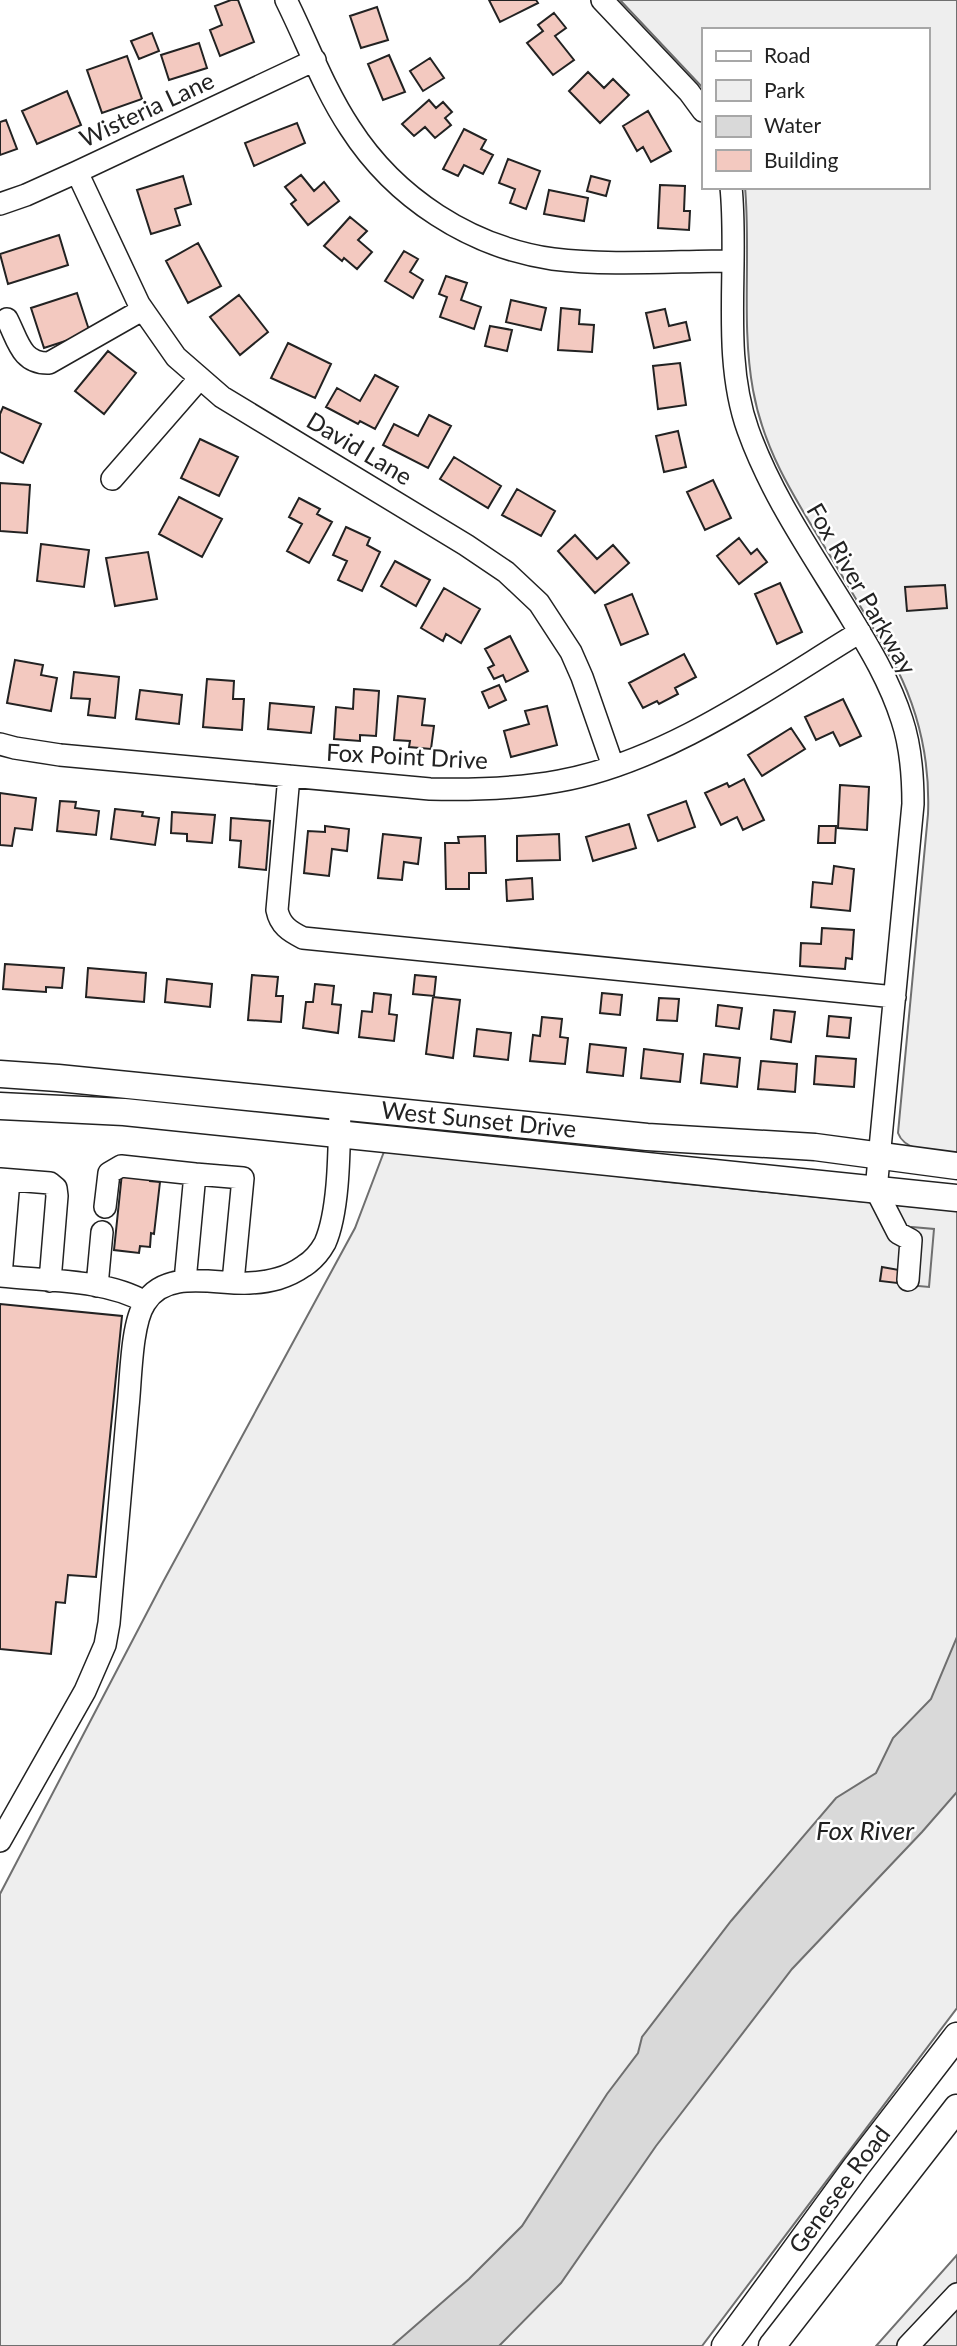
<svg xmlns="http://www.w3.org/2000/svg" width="957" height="2346" font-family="Lato,sans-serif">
<rect width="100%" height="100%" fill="#fff"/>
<path fill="#eee" stroke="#6f6f6f" stroke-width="2" d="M620,0H957V1155C939,1152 905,1153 898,1133L928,814C930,763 920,715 897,669C875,631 852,592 829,554C797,502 764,452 753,390C741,324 751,254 745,187H927V30H703V88Z
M385,1149L668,1182L957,1211V2008L702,2346H0V1894L163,1582L355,1228Z"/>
<path fill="#ededed" stroke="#6f6f6f" stroke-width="2" d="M912,1227L934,1229L929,1287L908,1285Z
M957,2255V2346H876Z"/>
<path fill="#d9d9d9" stroke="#6f6f6f" stroke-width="2" d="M957,1637V1792L922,1832L792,1969L656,2146L561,2283L499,2346H392L469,2279L522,2226L607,2094L638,2053L642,2037L731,1921L836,1798L876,1773L893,1738L931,1699Z"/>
<path fill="#f3c9c0" stroke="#222" stroke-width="2" d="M231,0H238L254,42L220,56L210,30L222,25L215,6Z
M489,0H536L538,3L500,22Z
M377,7L388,40L361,48L350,16Z
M554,13L566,28L555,36L574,60L553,75L527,43L543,31L538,25Z
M152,33L159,51L139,59L131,41Z
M199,43L207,68L169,80L161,55Z
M389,55L405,92L383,100L368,64Z
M127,56L142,99L102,113L87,70Z
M430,58L444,78L423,91L410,71Z
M588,72L604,88L613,79L629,95L600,123L569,91Z
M67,91L81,125L37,144L22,111Z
M429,100L436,108L443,102L452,112L445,118L451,125L435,138L425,127L414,136L402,124Z
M648,111L671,151L651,162L643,147L637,151L623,126Z
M6,120L17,149L0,155V122Z
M297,123L305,143L254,166L245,143Z
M464,129L486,140L481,149L493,155L483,174L464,165L458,176L443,169Z
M508,159L540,171L526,209L510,203L515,189L499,183Z
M301,175L314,191L324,182L339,201L308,225L291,204L296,200L285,187Z
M183,176L191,204L175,209L180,225L151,234L137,190Z
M591,176L610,181L606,196L587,191Z
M660,185L685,186L684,211H690L689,230L658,228Z
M549,190L588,198L584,221L544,214Z
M350,217L367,231L358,240L372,252L357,269L344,258L342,261L324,246Z
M59,235L68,265L8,284L0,254Z
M198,243L221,286L188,303L166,261Z
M404,251L418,259L410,272L423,280L413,298L385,281Z
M446,276L467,283L461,300L481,307L474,329L440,317L447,297L439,294Z
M77,293L90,333L44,348L31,308Z
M239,295L268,332L240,355L210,317Z
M511,300L546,308L541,330L506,322Z
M561,308L580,310L579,324L594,325L592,352L558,350Z
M665,309L669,326L686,322L690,340L654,348L646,313Z
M490,326L512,330L507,351L485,346Z
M288,343L331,364L315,398L271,378Z
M108,351L136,373L104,414L75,391Z
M680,363L686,405L658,409L653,366Z
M375,375L398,387L375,429L360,421L358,424L326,407L337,388L360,401Z
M3,407L41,424L23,463L0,452V414Z
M429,415L451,426L428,468L383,445L394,424L418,436Z
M678,431L686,467L664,472L656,436Z
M200,439L238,457L219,496L181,478Z
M454,457L501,486L488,508L440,479Z
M713,480L731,518L705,530L687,492Z
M0,483L30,485L27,533L0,531Z
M517,489L555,511L541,536L502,515Z
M179,497L222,519L202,557L159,534Z
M299,498L320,509L317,514L332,522L309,563L287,551L302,524L289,517Z
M346,527L370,538L367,545L380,552L362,591L338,580L347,561L333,555Z
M575,535L597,559L613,545L629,563L595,593L558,551Z
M739,538L751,554L757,549L767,562L739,584L717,556Z
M41,544L89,550L84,587L37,581Z
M148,552L157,599L115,606L106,558Z
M395,561L430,580L416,606L381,586Z
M780,583L802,632L777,644L755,594Z
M945,585L947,608L907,611L905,587Z
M444,588L480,609L461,643L446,634L443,641L421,628Z
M632,594L648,634L621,645L605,605Z
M510,636L528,671L506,682L503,675L494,679L488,668L494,665L485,649Z
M684,654L696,677L675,688L678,694L659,704L657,701L643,708L629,683Z
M15,660L43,665L41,675L57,678L51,711L7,703Z
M74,672L119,677L115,718L88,715L90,699L71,698Z
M207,679L234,681L233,699H244L242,730L203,727Z
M499,685L506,700L489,708L482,692Z
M354,689L379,691L376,736L360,735V741L334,739L336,707L353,709Z
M140,690L182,695L179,724L136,719Z
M398,696L425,699L422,725L434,726L431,749L409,747L410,741L394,740Z
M843,699L861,736L840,746L833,732L816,740L805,717Z
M270,703L314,707L311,733L268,729Z
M547,706L557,745L511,757L504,731L529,724L525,711Z
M791,728L805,749L762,776L748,755Z
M744,779L764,820L743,830L737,817L721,825L705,793L727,783L729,787Z
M840,785L869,787L867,830L838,828Z
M0,793L36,798L32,830L15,828L12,846L0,845Z
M60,801L76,802L75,808L99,811L96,835L57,831Z
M686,801L695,827L658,841L648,815Z
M115,809L143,812L142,816L159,818L155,845L111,839Z
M172,812L215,815L212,843L187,841V834L171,833Z
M231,818L270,821L266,870L239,867L241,841L230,840Z
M629,824L636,848L593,861L586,837Z
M325,826L349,829L347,851L332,849L329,876L304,873L308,831L325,832Z
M819,826H836L835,843H818Z
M383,834L421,838L418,864L404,862L402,880L378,878Z
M559,834L560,860L517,861V836Z
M485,836L486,873H469V889H446L445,843H459L458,837Z
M834,866L854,869L850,911L811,907L813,882L832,884Z
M532,878L533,899L507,901L506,880Z
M822,928L854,930L852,959L846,958L845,969L800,966L801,943L821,944Z
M5,964L64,968L62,988L46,987V992L3,989Z
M88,968L146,973L144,1002L86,997Z
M252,975L278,977L276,996H283L281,1022L248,1020Z
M415,975L436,977L434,996L413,994Z
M167,979L212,984L210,1007L165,1002Z
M315,984L334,986L332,1004L341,1005L338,1033L303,1028L306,1002H313Z
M374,993L391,995L389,1014L397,1015L394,1041L359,1037L362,1011L372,1012Z
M602,993L622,995L620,1015L600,1013Z
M433,997L460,1000L453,1058L426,1054Z
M659,998L679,999L677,1021L657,1020Z
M718,1005L742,1008L739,1029L716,1026Z
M774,1010L795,1012L791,1042L771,1039Z
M829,1016L851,1018L849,1038L827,1036Z
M542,1017L562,1019L560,1037L568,1038L565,1064L530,1061L533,1035L540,1036Z
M477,1029L511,1033L508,1060L474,1056Z
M590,1044L626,1048L623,1076L587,1072Z
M644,1049L683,1054L680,1082L641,1078Z
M704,1054L740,1058L737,1087L701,1083Z
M816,1056L856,1059L854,1087L814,1084Z
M761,1061L797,1064L795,1092L758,1089Z
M122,1173L150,1176V1181L160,1182L154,1234L151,1233L150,1247L140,1246L139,1253L114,1250Z
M882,1267L899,1270L897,1283L880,1281Z
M0,1304L122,1316L96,1577L68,1575L65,1603L56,1602L51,1654L0,1649Z"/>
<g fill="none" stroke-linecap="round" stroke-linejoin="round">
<g stroke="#222" stroke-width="24">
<path id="minor" d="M286,0C307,42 324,89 350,128C395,198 470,247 553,259C610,266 675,261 733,261
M602,0L689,92L703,111
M77,172L139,304L176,357L222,397L466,545L506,572L539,603L571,652L582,677L613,766
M731,187C739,266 721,355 748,430C772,497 813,555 850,616C870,649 890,682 902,720C911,747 913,775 913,804L876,1190L898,1233L911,1240L908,1280
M0,204L26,195L77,172L315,60
M7,319C18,340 21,364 49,363L142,310
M112,479L200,378
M0,744L15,748L60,755L430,789C473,790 516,789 559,781C666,762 768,688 860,632
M289,776L277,910C280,925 289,931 303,938L895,997
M0,1179L50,1183L56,1188L57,1196L50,1281
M105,1207L109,1173L121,1166L195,1174
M0,1276C45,1281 106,1279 145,1302
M1,1276L9,1180
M185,1281L195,1174L243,1178L233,1282
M97,1286L102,1232
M0,1841L85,1691L105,1645L109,1623C116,1551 122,1479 128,1407C131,1380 131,1324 145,1303C166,1268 218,1285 249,1283C270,1282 287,1278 304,1266C312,1261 320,1252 325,1243C340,1209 339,1144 340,1106
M908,2346L957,2294"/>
</g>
<g stroke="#222" stroke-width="29">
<g id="major">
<path id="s1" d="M0,1074L58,1078L647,1137L815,1147L957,1166"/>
<path d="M0,1106L124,1112L957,1198"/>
<path id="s2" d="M725,2346L856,2167L957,2036"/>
<path d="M772,2346L957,2108"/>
</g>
</g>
<use href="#minor" stroke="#fff" stroke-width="21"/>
<use href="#major" stroke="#fff" stroke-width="26"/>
</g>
<g text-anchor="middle" stroke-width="5" stroke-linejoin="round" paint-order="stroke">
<g font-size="24" fill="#222" stroke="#fff">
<text transform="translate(147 110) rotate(-25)" y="8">Wisteria Lane</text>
<text transform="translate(359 449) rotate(31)" y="8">David Lane</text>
<text transform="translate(861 589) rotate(60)" y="8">Fox River Parkway</text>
<text transform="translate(407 757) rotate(3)" y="8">Fox Point Drive</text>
<text dy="8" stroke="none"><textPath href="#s1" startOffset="481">West Sunset Drive</textPath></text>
<text dy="8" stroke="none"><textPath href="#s2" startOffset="194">Genesee Road</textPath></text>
</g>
<g font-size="26" font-style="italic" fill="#222" stroke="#fff">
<text x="865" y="1840">Fox River</text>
</g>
</g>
<rect x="702" y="28" width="228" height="161" fill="#ffffff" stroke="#a7a7a7" stroke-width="2"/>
<rect x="716" y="51" width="35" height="10" fill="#ffffff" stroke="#a7a7a7" stroke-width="2"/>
<text x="764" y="63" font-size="21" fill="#222222">Road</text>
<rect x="716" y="80" width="35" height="21" fill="#eeeeee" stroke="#a7a7a7" stroke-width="2"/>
<text x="764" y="98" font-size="21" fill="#222222">Park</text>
<rect x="716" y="116" width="35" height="21" fill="#d9d9d9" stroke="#a7a7a7" stroke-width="2"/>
<text x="764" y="133" font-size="21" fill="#222222">Water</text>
<rect x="716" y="150" width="35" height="21" fill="#f3c9c0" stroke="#a7a7a7" stroke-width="2"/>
<text x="764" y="168" font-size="21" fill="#222222">Building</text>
</svg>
